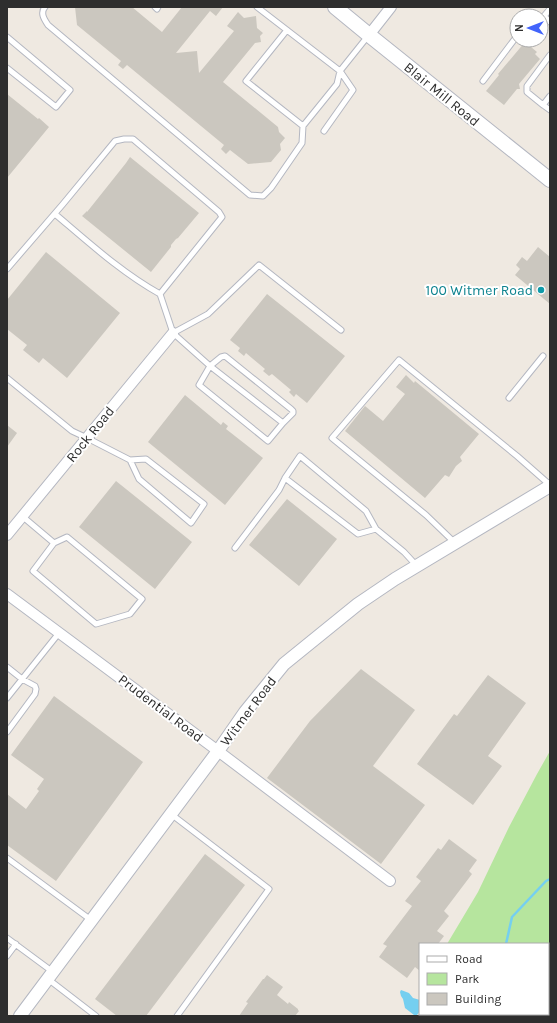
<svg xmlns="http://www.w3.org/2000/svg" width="557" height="1023" font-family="Karla,sans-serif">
<rect width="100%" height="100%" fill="#efe9e1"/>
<path fill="#b6e59e" d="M550,751V942L548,948V944H447L478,892L509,827L537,774Z
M432,1014H501L500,1016H433Z"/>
<path fill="#75cff0" d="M401,990L409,993L413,998L420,1000V1011L417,1015H414L405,1008L403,999L401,996L400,992Z"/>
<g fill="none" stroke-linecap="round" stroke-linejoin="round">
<path stroke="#75cff0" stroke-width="2.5" d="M506,944L512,917L546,881L550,879
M433,1014L434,1015L439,1016
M457,1014L458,1016
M472,1014V1016
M445,1016L448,1014"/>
</g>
<path fill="#cbc7bf" d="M75,7H132L162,32L182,7H223L216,16L210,11L176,53L197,51L199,73L234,31L227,26L238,12L244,18L256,16L257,28L263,33L260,36L261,42L255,43L223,82L278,127L279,132L285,138L280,144L281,150L271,162L248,164L230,150L226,154L221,149L224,145L127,65L123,69L118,65L121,61L77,25Z
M525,42L537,52L535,54L540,59L519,84L520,89H517L504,105L486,91L499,75L498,74Z
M7,94L38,119L39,118L49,127L7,178Z
M130,157L199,213L178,238L176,239L171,245V247L151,272L82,216L87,211V212L126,163Z
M538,247L550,257V304L515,275L520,269L516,265L522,257L527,261Z
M46,252L120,313L67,378L43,358L39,363L23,350L27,345L7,329V300Z
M267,294L345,356L307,403L296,394L294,397L289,392L291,390L272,374L269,376L263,371L265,369L246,353L244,356L238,351L240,348L230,340Z
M406,375L414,383L415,381L479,434L460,457L462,461L456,466L449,477L445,475L425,498L345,431L365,406L383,421L405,394L396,387Z
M185,395L221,425L223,422L228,426L226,429L263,458L225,505L148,442Z
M7,425L17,433L7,447Z
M116,481L192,542L155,589L79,527Z
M287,499L337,539L299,586L249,545Z
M361,669L415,710L373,766L425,805L381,864L267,778L310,721Z
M488,675L526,703L488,756L502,766L473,805L417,764L454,714L457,716Z
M54,696L143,762L56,881L7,845V794L26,809L39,791L37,789L44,779L11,755Z
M449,839L477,860L469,871L472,874L444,911L449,916L437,931L444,936L438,944H420V971L415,967L407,978L379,957L387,946L383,944L412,906L405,901L421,881L416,877L438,848L441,850Z
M205,854L245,885L146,1016H117L95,999Z
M267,975L283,987L277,995L288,1004L289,1002L298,1009V1010L299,1011L295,1016H239L248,1003L246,1002L263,979H264Z"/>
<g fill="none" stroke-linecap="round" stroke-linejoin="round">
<g stroke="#b4b7c1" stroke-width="7">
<path id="service" d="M45,7C40,13 44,19 48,25L250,195L263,196L271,188L302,143L303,126L337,84L340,71L368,36
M155,7L157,9L158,7
M257,7L340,71L353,90L324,131
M544,16L550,9
M541,19L544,16L550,22
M287,30L246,81L303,126
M7,37L70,90L56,107L7,68
M550,55L527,86V92L543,105L550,96
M483,81L517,36
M543,105L550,110
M55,214C88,242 122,273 160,294
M7,269L63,204L115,141L124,139H133L219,212L222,217L160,294L173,333L210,366L199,385L268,441L283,423L210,366L221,357L225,356L291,409L293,411V413L283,423
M173,333L208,314L259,265L341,330
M7,378L72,431L87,438L130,460L139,479L191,523L204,504L146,459L130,460
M509,398L543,356
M22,516L54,543L33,571L96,624L130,614L142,599L67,537L54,543
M376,529L358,534L285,478L300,456L366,511L376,529L404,552L416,565
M454,542L426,515L332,438L399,360L517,456L550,485
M235,548L279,490L285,478
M7,667L22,679L35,686L36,689L35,694L7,732
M7,698L59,633
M171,814L269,889L177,1016
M7,858L91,920
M7,938L53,972
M7,956L16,944
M48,979L96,1016"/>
</g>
<g stroke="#b4b7c1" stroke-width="12">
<path id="minor" d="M369,35L391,7
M7,535L173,333
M7,594L218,751L390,881"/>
</g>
<g stroke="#b4b7c1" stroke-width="14">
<path id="tertiary" d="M20,1016L218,751L245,712L284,664L358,604L395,579L550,486"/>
</g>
<g stroke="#b4b7c1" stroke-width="16">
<path id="secondary" d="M335,7L369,35L550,180"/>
</g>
<use href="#service" stroke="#fff" stroke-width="5"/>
<use href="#minor" stroke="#fff" stroke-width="10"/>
<use href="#tertiary" stroke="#fff" stroke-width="12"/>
<use href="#secondary" stroke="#fff" stroke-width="14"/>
</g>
<circle fill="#0f9aa8" stroke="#fff" stroke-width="1.5" cx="541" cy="290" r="4"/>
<g text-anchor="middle" stroke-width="4" stroke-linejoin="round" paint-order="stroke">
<g font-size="14" fill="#2e2e2e" stroke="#fff">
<text transform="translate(442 94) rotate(39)" y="5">Blair Mill Road</text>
<text transform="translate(90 434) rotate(-51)" y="5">Rock Road</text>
<text transform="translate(161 708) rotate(37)" y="5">Prudential Road</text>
<text transform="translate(248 711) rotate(-53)" y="5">Witmer Road</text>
</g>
<g font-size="14" fill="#0d838f" stroke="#fff" text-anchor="end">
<text x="533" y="295">100 Witmer Road</text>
</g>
</g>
<rect width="557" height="1023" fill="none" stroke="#2e2e2e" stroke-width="16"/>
<rect x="419" y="943" width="130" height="72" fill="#ffffff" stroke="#ababab"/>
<rect x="427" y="956" width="20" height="6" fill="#ffffff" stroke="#ababab"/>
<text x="455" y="963" font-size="12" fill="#2e2e2e">Road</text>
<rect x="427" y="973" width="20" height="12" fill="#b6e59e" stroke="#ababab"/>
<text x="455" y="983" font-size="12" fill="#2e2e2e">Park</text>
<rect x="427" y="993" width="20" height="12" fill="#cbc7bf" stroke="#ababab"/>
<text x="455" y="1003" font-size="12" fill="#2e2e2e">Building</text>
<g transform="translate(529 28) rotate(270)"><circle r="19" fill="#ffffff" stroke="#ababab"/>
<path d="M0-3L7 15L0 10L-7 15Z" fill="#4264fb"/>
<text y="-6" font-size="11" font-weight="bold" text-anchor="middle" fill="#2e2e2e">N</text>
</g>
</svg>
